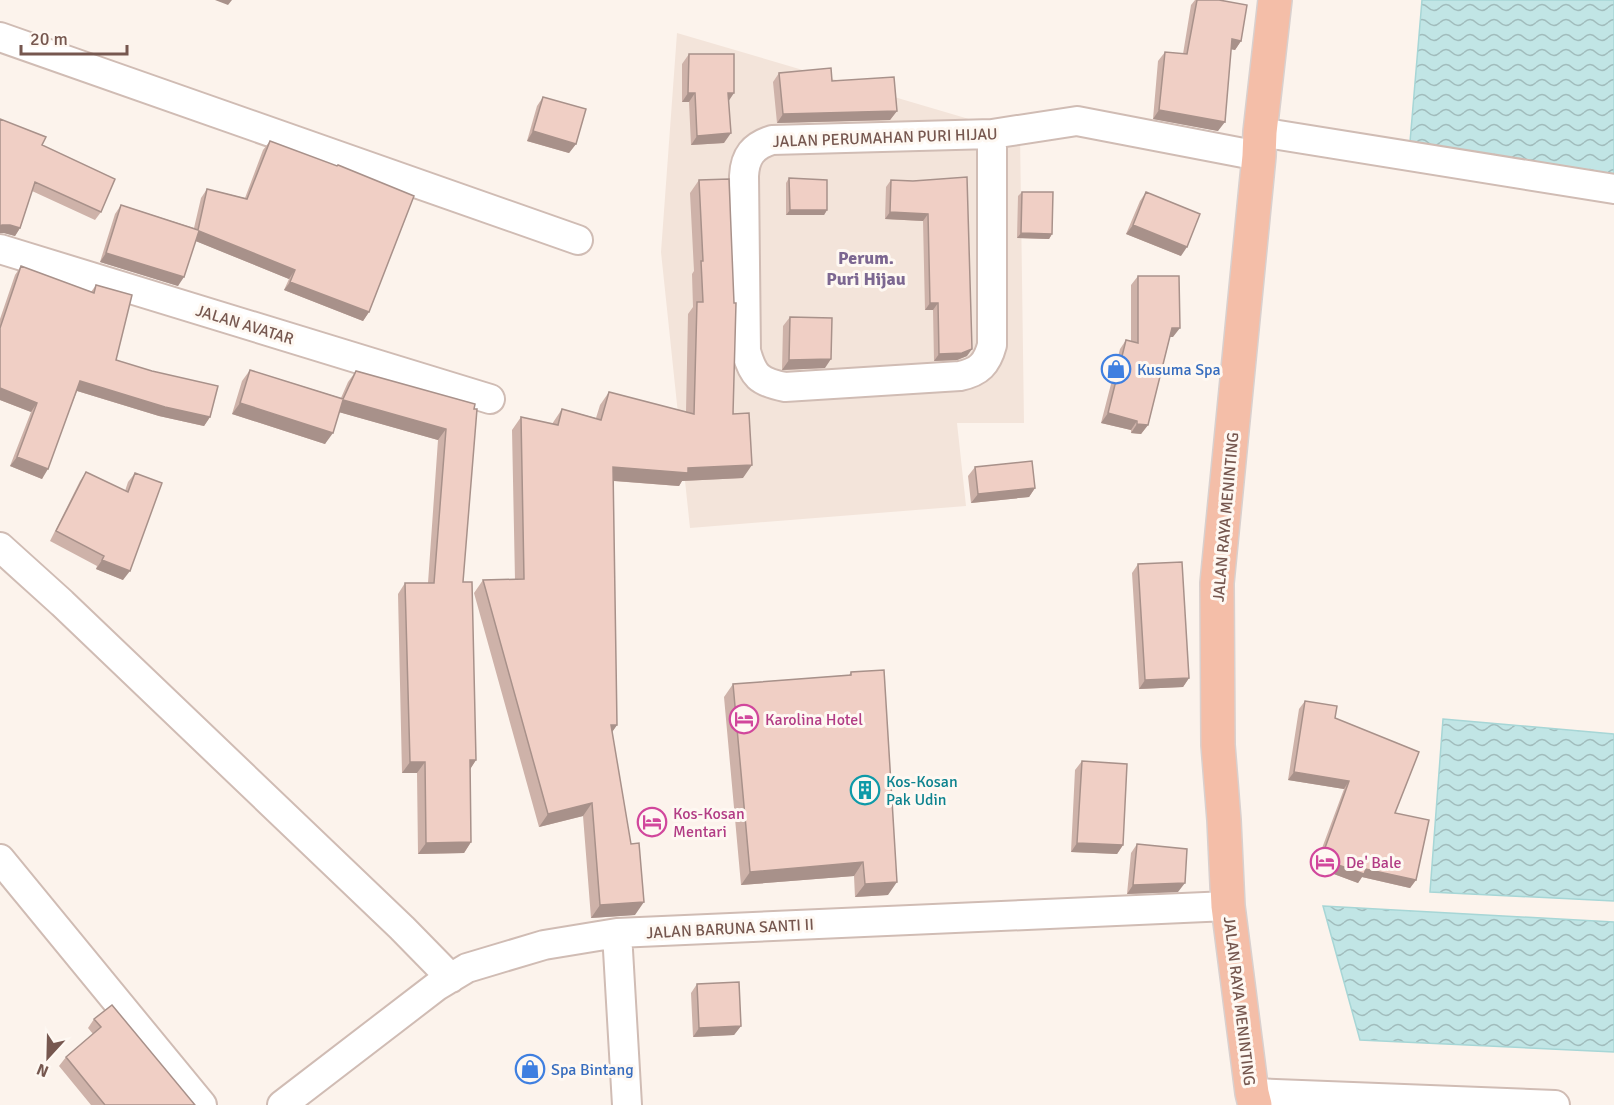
<svg xmlns="http://www.w3.org/2000/svg" width="1614" height="1105" font-family="Signika,sans-serif">
<defs>
<pattern id="water-waves" width="16" height="10" patternUnits="userSpaceOnUse" patternTransform="scale(1.5)"><rect width="16" height="10" fill="#c1e5e5"/><path d="M0 5q4-4 8 0t8 0" fill="none" stroke="#a1bcbc"/></pattern>
</defs>
<rect width="100%" height="100%" fill="#fcf3ec"/>
<path fill="#f3e4da" d="M677,33L1020,134L1024,423H957L966,506L690,528L661,252Z"/>
<path fill="url(#water-waves)" stroke="#a7d6d6" stroke-width="1.5" d="M1422,0H1614V189L1409,154Z
M1443,719L1614,734V901L1430,892Z
M1323,906L1614,922V1052L1360,1040Z"/>
<g fill="none" stroke-linecap="round" stroke-linejoin="round">
<g stroke="#d0bcb4" stroke-width="32">
<path id="minor" d="M0,37L578,240
M1260,132L1614,189
M992,134V345C987,364 979,372 960,376L785,387C759,382 753,376 746,351L744,176C745,156 753,146 772,140L992,134L1077,121L1259,156
M0,249L490,399
M0,547L62,603L402,928L451,978
M0,859L202,1105
M617,933L627,1105
M1252,1093L1555,1105
M282,1105L437,986L467,968L544,945L617,933L1228,906"/>
</g>
<g stroke="#d9d0ce" stroke-width="36">
<path id="trunk" d="M1255,1105L1252,1093L1228,906L1224,820L1218,745L1217,583L1259,156L1260,132L1275,0"/>
</g>
<use href="#minor" stroke="#fff" stroke-width="28"/>
<use href="#trunk" stroke="#f4bea8" stroke-width="33"/>
</g>
<path fill="#ceb2a9" d="M1195,0H1197L1241,41L1235,50L1231,49L1218,131L1153,119L1158,61L1165,52L1183,54L1191,5Z
M689,54L728,101L724,143L691,145L689,102H682V64Z
M779,73L832,81L897,111L890,120L777,123L773,82Z
M543,97L576,144L569,153L527,141L537,106Z
M0,119L42,145L101,212L95,220L32,191L20,228L15,236L4,233H0Z
M270,141L369,312L363,321L284,290L289,279L196,241L178,286L100,262L115,214L121,205L194,228L201,198L207,189L245,198L263,150Z
M967,177V356L957,360L934,361L933,310H925L923,221L885,219L886,187L891,180L913,181Z
M789,178L827,210L824,215H786V183Z
M699,180L743,478L682,481L679,486L613,481L617,725L612,732L635,915L591,918L583,816L539,827L474,593L483,580H515L512,430L521,417L552,424L562,409L596,418L600,405L609,392L686,412L688,314L693,307L692,274L694,271L690,193Z
M1022,192L1052,234L1049,239L1017,238L1018,196Z
M1146,192L1181,256L1126,234L1140,201Z
M21,266L91,292L96,285L116,360L210,417L204,426L159,416L77,391L42,479L10,466L31,412L0,400V319L15,275Z
M1138,276L1173,337H1170L1148,425L1141,434L1131,433V430L1101,423L1120,349L1126,340L1131,341V285Z
M790,317L825,368L782,370L783,326Z
M250,370L341,398L348,382L356,371L474,409L463,582L476,760L470,769L471,842L464,853L418,854L417,773H402L398,594L405,583H428L438,440L339,412L325,444L232,414L242,381Z
M975,467L1035,488L1029,497L971,503L968,476Z
M86,472L125,491L128,482L135,473L123,580L96,569L97,566L50,541L80,481Z
M1138,564L1189,678L1183,687L1139,689L1132,573Z
M851,672L888,895L855,897L854,876L741,885L724,697L733,684L849,675Z
M1305,701L1335,718L1395,813L1416,880L1410,888L1362,877L1358,883L1315,867L1344,789L1288,780L1299,709Z
M1082,761L1123,845L1117,854L1071,852L1075,770Z
M1137,844L1178,892L1127,894L1131,853Z
M697,984L741,1026L734,1035L693,1037L691,993Z
M94,1019L195,1105H91L59,1066L66,1057L93,1034L88,1028Z"/>
<path fill="#a8918a" d="M215,0H232L228,5Z
M1232,39L1241,41L1235,50L1225,48Z
M688,93H695L689,102H682Z
M728,93H734L728,102Z
M1159,110L1225,122L1218,131L1153,119Z
M897,111L890,120L777,123L783,114Z
M533,131L576,144L569,153L527,141Z
M731,133L724,143L691,145L697,136Z
M790,210H827L824,215H786Z
M890,212L928,214L923,221L885,219Z
M2,225H10L20,228L15,236L4,233H0V226Z
M1133,225L1187,247L1181,256L1126,234Z
M199,231L295,270L289,279L193,240Z
M1021,233L1052,234L1049,239L1017,238Z
M106,253L184,277L178,286L100,262Z
M290,282L369,312L363,321L284,290Z
M930,303H938L933,310H925Z
M1172,328H1180L1173,337H1166Z
M972,349L967,356L957,360L934,361L939,354Z
M831,359L825,368L782,370L789,360Z
M80,381L210,417L204,426L159,416L74,390Z
M0,388L37,403L31,412L0,400Z
M343,400L446,429L438,440L335,411Z
M240,403L333,433L325,444L232,414Z
M1108,413L1137,421L1131,430L1101,423Z
M1137,424L1148,425L1141,434L1131,433Z
M17,457L48,469L42,479L10,466Z
M752,465L743,478L682,481L679,486L603,480L613,467L688,468Z
M1035,488L1029,497L971,503L978,494Z
M102,560L130,571L123,580L96,569Z
M1189,678L1183,687L1139,689L1145,680Z
M611,725H617L608,738Z
M470,760H476L469,771Z
M410,762H425L417,773H402Z
M1294,772L1349,781L1344,789L1288,780Z
M592,803L583,816L539,827L548,814Z
M471,842L464,853L418,854L426,843Z
M1077,843L1123,845L1117,854L1071,852Z
M1321,859L1366,869L1416,880L1410,888L1362,877L1358,883L1315,867Z
M863,862L854,876L741,885L750,872Z
M897,882L888,895L855,897L865,884Z
M1185,883L1178,892L1127,894L1133,885Z
M644,902L635,915L591,918L600,905Z
M741,1026L734,1035L693,1037L699,1028Z"/>
<path fill="#f0cfc5" stroke="#a8918a" stroke-width="1.5" d="M1197,0H1219L1247,5L1241,41L1232,39L1225,122L1159,110L1165,52L1187,54Z
M689,54H734V93H728L731,133L697,136L695,93H688Z
M831,68L832,81L894,77L897,111L783,114L779,73Z
M543,97L586,109L576,144L533,131Z
M0,119L46,137L42,145L115,179L101,212L35,182L20,228L10,225H2L0,226Z
M270,141L337,166L338,165L414,196L369,312L290,282L295,270L199,231L184,277L106,253L121,205L198,230L207,189L247,199Z
M967,177L972,349L962,353L939,354L938,303H930L928,214L890,212L891,180L913,181Z
M789,178L827,180V210H790Z
M729,179L734,303H736L733,414L749,413L752,465L688,468V473L613,467L617,725H611L631,844L639,843L644,902L600,905L592,803L548,814L483,580L524,579L521,417L558,425L562,409L601,420L609,392L694,414L697,302H703L701,261H703L699,180Z
M1022,192H1053L1052,234L1021,233Z
M1146,192L1200,214L1187,247L1133,225Z
M21,266L94,293L96,285L132,295L116,360L152,371L218,386L210,417L165,407L80,381L48,469L17,457L37,403L0,388V328Z
M1138,276H1179L1180,328H1172L1148,425L1137,424V421L1108,413L1126,340L1138,343Z
M790,317L832,318L831,359L789,360Z
M250,370L343,399L356,371L475,404L474,409H477L463,582H472L476,760H470L471,842L426,843L425,762H410L405,583H434L446,429L343,400L333,433L240,403Z
M1032,461L1035,488L978,494L975,467Z
M86,472L128,492L135,473L162,483L130,571L102,560L104,556L56,531Z
M1182,562L1189,678L1145,680L1138,564Z
M884,670L897,882L865,884L863,862L750,872L733,684L851,675V672Z
M1305,701L1337,706L1335,718L1419,752L1395,813L1429,820L1416,880L1366,869L1364,874L1321,859L1349,781L1294,772Z
M1082,761L1127,764L1123,845L1077,843Z
M1137,844L1187,849L1185,883L1133,885Z
M739,982L741,1026L699,1028L697,984Z
M112,1005L195,1105H105L66,1057L101,1027L94,1019Z"/>
<defs>
<g id="shop-ring" transform="scale(1.5)"><circle r="9.5" fill="#fef8f2" stroke="#3f7fe0" stroke-width="1.5"/><path d="M-5-2.5h2.3a2.7 3.5 0 0 1 5.4 0H5L5.5 6h-11ZM-1.5-2.5h3a1.5 2.3 0 0 0-3 0Z" fill="#3f7fe0"/></g>
<g id="hotel-ring" transform="scale(1.5)"><circle r="9.5" fill="#fef8f2" stroke="#d1479c" stroke-width="1.5"/><path d="M-6-4.5h1.5V1H6V5H4.5V3h-9V5H-6ZM-4 0a1.8 1.8 0 1 1 3.6 0ZM.5 0V-2.5h3Q6-2.5 6 0Z" fill="#d1479c"/></g>
<g id="building-ring" transform="scale(1.5)"><circle r="9.5" fill="#fef8f2" stroke="#0f9aa8" stroke-width="1.5"/><path d="M-4-6H4V6H1V3H-1V6H-4ZM-2.5-4.3h1.7v1.8h-1.7ZM.8-4.3h1.7v1.8H.8ZM-2.5-1h1.7V.8h-1.7ZM.8-1h1.7V.8H.8Z" fill="#0f9aa8"/></g>
</defs>
<g fill-rule="evenodd">
<use href="#shop-ring" x="1116" y="369"/>
<use href="#hotel-ring" x="744" y="719"/>
<use href="#building-ring" x="865" y="790"/>
<use href="#hotel-ring" x="652" y="822"/>
<use href="#hotel-ring" x="1325" y="862"/>
<use href="#shop-ring" x="530" y="1069"/>
</g>
<g text-anchor="middle" stroke-width="6" stroke-linejoin="round" paint-order="stroke">
<g font-size="16" fill="#76574f" stroke="#fef8f2">
<text transform="translate(885 137) rotate(-2)" y="6">JALAN PERUMAHAN PURI HIJAU</text>
<text transform="translate(245 324) rotate(17)" y="6">JALAN AVATAR</text>
<text transform="translate(1225 517) rotate(-85)" y="6">JALAN RAYA MENINTING</text>
<text transform="translate(730 928) rotate(-3)" y="6">JALAN BARUNA SANTI II</text>
<text transform="translate(1240 1001) rotate(83)" y="6">JALAN RAYA MENINTING</text>
</g>
<g font-size="16" fill="#366cbe" stroke="#fef8f2" text-anchor="start">
<text x="1137" y="375">Kusuma Spa</text>
<text x="551" y="1075">Spa Bintang</text>
</g>
<g font-size="16" fill="#b23c85" stroke="#fef8f2" text-anchor="start">
<text x="765" y="725">Karolina Hotel</text>
<text x="673" y="819">Kos-Kosan<tspan x="673" dy="18">Mentari</tspan></text>
<text x="1346" y="868">De' Bale</text>
</g>
<g font-size="16" fill="#0d838f" stroke="#fef8f2" text-anchor="start">
<text x="886" y="787">Kos-Kosan<tspan x="886" dy="18">Pak Udin</tspan></text>
</g>
<g font-size="18" font-weight="bold" fill="#7c6791" stroke="#fef8f2">
<text x="866" y="264">Perum.<tspan x="866" dy="21">Puri Hijau</tspan></text>
</g>
</g>
<g transform="translate(48 1057) rotate(202)" stroke="#fef8f2" stroke-width="4.5" paint-order="stroke">
<path d="M0-4.5L10 22L0 15L-10 22Z" fill="#76574f"/>
<text y="-9" font-size="16" font-weight="bold" text-anchor="middle" fill="#76574f">N</text>
</g>
<path d="M21 45v9h106v-9" fill="none" stroke="#76574f" stroke-width="3"/>
<text x="30" y="45" font-size="18" fill="#76574f" stroke="#fef8f2" stroke-width="4.5" paint-order="stroke">20 m</text>
</svg>
